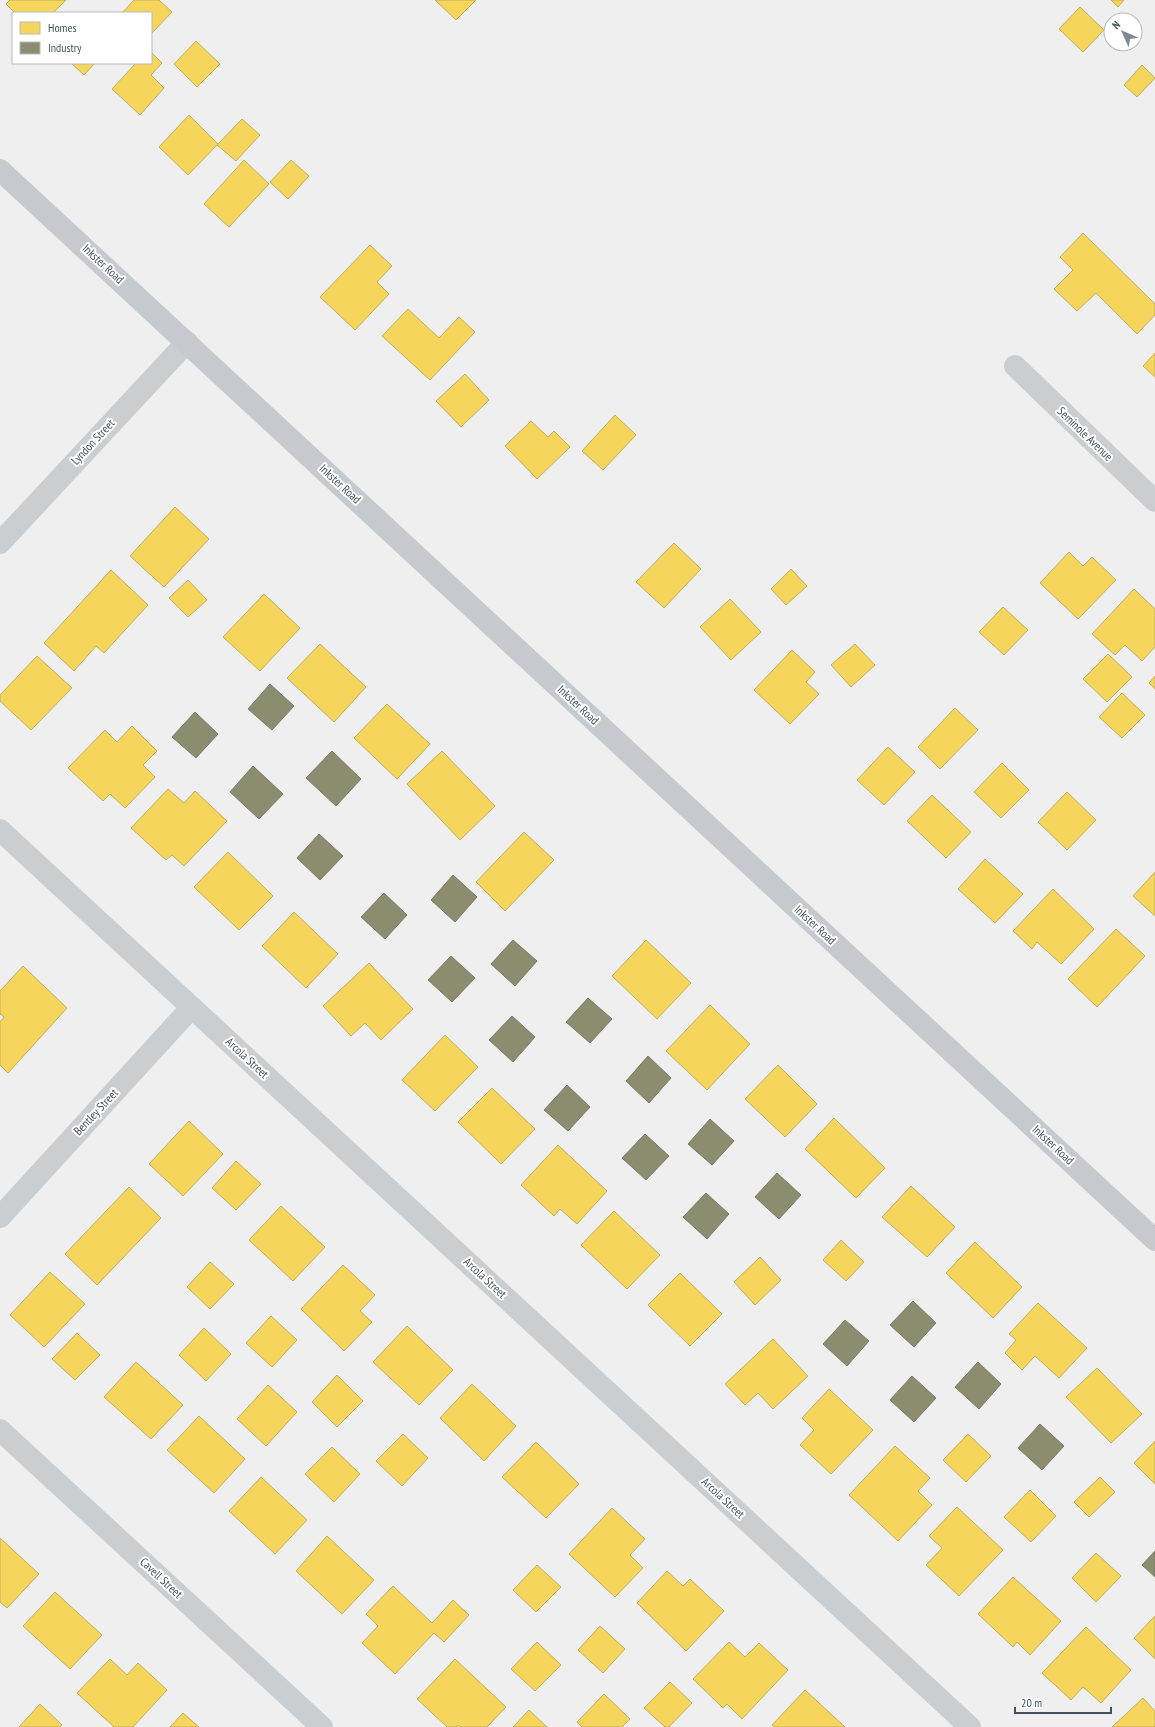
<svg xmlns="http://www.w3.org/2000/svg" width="1155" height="1727" font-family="'PT Sans Narrow',sans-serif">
<rect width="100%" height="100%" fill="#f0efef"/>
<path fill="#f6d55c" stroke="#c1ae5c" d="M10,0H66L53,13H15L6,4Z
M134,0H159L172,12L151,34V13H122Z
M435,0H476L456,20Z
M1111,0H1124L1118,7Z
M1080,7L1104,30L1083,52L1059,29Z
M196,41L220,64L197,87L174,64Z
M151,52L162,63L151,75L164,88L140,115L112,89L136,63H151Z
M71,63H95L84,75Z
M1142,65L1155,78L1137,97L1124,85Z
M189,115L218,144L188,175L159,147Z
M242,119L260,135L236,161L217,145Z
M244,160L269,184L229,227L204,204Z
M291,160L309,176L288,199L270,182Z
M1083,233L1155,304V315L1137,334L1096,293L1077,311L1054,289L1073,270L1060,257Z
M370,245L392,266L377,282L389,294L355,330L320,297Z
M408,309L439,338L459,317L475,332L430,380L382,336Z
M1155,353V377L1143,366Z
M465,374L489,400L461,427L436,401Z
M615,415L636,435L603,470L582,451Z
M531,421L548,437L554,431L570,447L537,479L505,446Z
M175,507L209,539L164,587L130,556Z
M674,543L701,569L664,608L636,582Z
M1069,552L1083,566L1092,557L1116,580L1078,619L1040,583Z
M791,569L807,586L786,605L771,589Z
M111,570L148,605L104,653L96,646L74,671L44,643Z
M188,580L207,600L188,617L169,598Z
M1134,589L1155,609V647L1142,661L1125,645L1115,655L1092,634Z
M264,594L300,628L260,671L223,637Z
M730,599L761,632L731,660L700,627Z
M1003,607L1028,630L1004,655L979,632Z
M320,644L366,687L334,722L287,678Z
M855,644L875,665L851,687L831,665Z
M792,650L815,672L806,682L819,694L790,724L754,690Z
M1108,654L1132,677L1107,702L1083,679Z
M37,656L72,688L31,730L0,701V695Z
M1155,676V689L1149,683Z
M1122,693L1145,715L1122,738L1099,717Z
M387,704L430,744L397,779L354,738Z
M955,708L978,730L940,769L918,747Z
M132,726L157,751L143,765L155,777L125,808L110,794L103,801L68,768L105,730L117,742Z
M888,747L915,772L884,805L857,780Z
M442,751L495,806L460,840L407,784Z
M1002,763L1029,790L1001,818L974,792Z
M168,789L184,803L195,791L227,821L184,866L172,855L166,860L131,828Z
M1067,792L1096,820L1067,850L1038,822Z
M932,795L971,832L946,858L907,821Z
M524,832L554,860L505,911L476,882Z
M228,852L273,896L239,930L194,887Z
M985,859L1023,894L995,923L958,889Z
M1155,872V916L1133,896Z
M1053,889L1094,929L1061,964L1037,942L1032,949L1013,931Z
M294,912L338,954L306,988L262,946Z
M1116,929L1145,956L1097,1007L1068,979Z
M646,940L691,983L657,1019L612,976Z
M369,963L413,1009L381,1040L365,1023L351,1036L323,1006Z
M23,966L67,1008L8,1073L0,1065V1022L4,1017L0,1014V991Z
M710,1005L750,1044L707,1090L666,1051Z
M445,1035L478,1067L435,1111L402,1080Z
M778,1065L817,1104L785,1137L745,1099Z
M492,1088L535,1129L501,1164L458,1122Z
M834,1118L885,1168L856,1198L805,1149Z
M189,1121L223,1154L183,1196L149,1164Z
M558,1145L607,1191L577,1224L560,1209L554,1216L521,1185Z
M236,1161L261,1184L236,1210L212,1188Z
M911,1186L955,1227L927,1257L882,1217Z
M129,1187L161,1218L97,1285L65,1254Z
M281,1206L325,1247L293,1281L249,1240Z
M614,1211L660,1255L627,1289L581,1245Z
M841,1240L864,1262L846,1281L823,1260Z
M975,1242L1022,1287L993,1318L946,1273Z
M760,1257L781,1280L755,1305L734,1282Z
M210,1262L234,1284L210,1309L187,1287Z
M343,1265L375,1295L360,1311L372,1322L344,1351L301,1309Z
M50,1272L85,1304L44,1347L10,1315Z
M680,1273L722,1314L690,1346L648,1305Z
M1038,1303L1087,1348L1059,1378L1035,1356L1022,1370L1005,1353L1016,1340L1009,1334Z
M271,1316L297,1340L272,1367L246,1343Z
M407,1326L453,1370L419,1405L373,1362Z
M204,1328L231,1354L206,1381L179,1355Z
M77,1333L100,1355L75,1380L52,1359Z
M773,1339L808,1376L773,1409L758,1393L745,1405L725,1384Z
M136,1362L183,1405L151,1439L104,1397Z
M1097,1368L1142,1414L1111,1443L1066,1397Z
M337,1375L363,1401L337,1427L312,1402Z
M472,1384L516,1426L484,1461L440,1418Z
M268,1385L297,1412L266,1446L237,1419Z
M829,1389L873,1430L831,1474L800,1445L814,1430L802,1418Z
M199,1416L245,1459L214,1493L167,1450Z
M403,1434L428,1458L402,1486L376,1461Z
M968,1434L991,1456L966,1482L943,1460Z
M1155,1441V1484L1134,1463Z
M536,1442L579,1484L546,1518L502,1477Z
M895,1446L930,1478L918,1491L932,1505L898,1541L849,1495Z
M332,1447L360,1474L334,1502L305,1474Z
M261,1477L307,1520L275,1554L229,1511Z
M1100,1477L1115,1492L1089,1517L1074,1502Z
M1030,1490L1056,1516L1031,1542L1004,1517Z
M957,1507L1003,1550L959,1596L926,1565L942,1548L929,1536Z
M612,1508L645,1539L630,1555L643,1568L615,1597L569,1554Z
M327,1536L374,1580L342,1614L296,1571Z
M0,1538L39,1574L7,1608L0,1602Z
M1096,1553L1121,1576L1096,1602L1072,1578Z
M537,1565L561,1587L536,1612L513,1590Z
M667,1571L683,1586L690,1579L724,1611L686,1651L637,1603Z
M1013,1577L1061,1621L1030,1655L1017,1642L1013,1647L978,1614Z
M393,1586L432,1623L453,1600L469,1615L444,1642L434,1633L395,1674L362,1643L378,1626L366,1614Z
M55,1592L102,1635L70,1669L23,1626Z
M1155,1616V1659L1134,1638Z
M600,1626L625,1649L603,1673L578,1650Z
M1086,1627L1131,1670L1101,1703L1083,1687L1071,1700L1042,1673Z
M537,1642L561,1665L535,1691L511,1669Z
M729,1642L745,1657L759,1643L788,1670L742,1719L727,1704L723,1708L693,1679Z
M110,1659L127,1675L138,1663L167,1690L133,1727H114L77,1693Z
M455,1659L506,1707L487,1727H460L458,1725L457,1727H447L417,1699Z
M670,1682L692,1703L669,1727H665L644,1708Z
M805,1690L845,1727H774L772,1725Z
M604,1694L630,1719L622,1727H582L577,1722Z
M1143,1698L1155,1711V1727H1112Z
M40,1704L62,1725L60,1727H19Z
M529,1710L547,1727H513Z
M183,1713L199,1727H170Z"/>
<path fill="#8c8c6e" stroke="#777b69" d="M270,684L294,706L272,730L248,709Z
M195,712L218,734L196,758L172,737Z
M332,751L361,779L336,806L306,778Z
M253,766L283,794L259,819L230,792Z
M319,834L343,856L320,880L297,858Z
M453,875L477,897L455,922L431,900Z
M384,893L407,915L385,939L361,917Z
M513,940L537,961L515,986L491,964Z
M451,956L475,978L452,1002L428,980Z
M588,998L612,1019L590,1043L566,1022Z
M512,1016L535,1037L513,1062L489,1040Z
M648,1056L671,1078L649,1103L626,1081Z
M567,1085L590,1107L568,1131L544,1110Z
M710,1119L734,1141L712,1165L688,1144Z
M645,1134L669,1156L646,1180L622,1158Z
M777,1173L801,1195L779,1219L755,1197Z
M706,1193L729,1214L707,1239L683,1217Z
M913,1301L936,1323L914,1347L890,1325Z
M845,1320L869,1341L847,1366L823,1344Z
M978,1362L1001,1384L979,1409L955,1387Z
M912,1376L936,1398L914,1422L890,1400Z
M1040,1424L1064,1446L1042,1470L1018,1448Z
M1155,1551V1577L1142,1565Z"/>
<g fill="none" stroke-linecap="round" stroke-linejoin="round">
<path stroke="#cbced0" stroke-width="22" d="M1015,366L1155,501
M0,543L187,342
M0,830L970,1727
M0,1217L192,1007
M0,1430L322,1727"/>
<path stroke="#c6cace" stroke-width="22" d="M0,170L1155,1240"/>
</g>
<g text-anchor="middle" stroke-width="4" stroke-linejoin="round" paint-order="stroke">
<g font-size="12" fill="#45525d" stroke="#fff">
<text transform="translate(103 264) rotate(43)" y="4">Inkster Road</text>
<text transform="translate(1085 434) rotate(44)" y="4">Seminole Avenue</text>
<text transform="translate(93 442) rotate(-47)" y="4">Lyndon Street</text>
<text transform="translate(340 484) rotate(43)" y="4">Inkster Road</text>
<text transform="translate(578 705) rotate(43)" y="4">Inkster Road</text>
<text transform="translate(815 925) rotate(43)" y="4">Inkster Road</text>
<text transform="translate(247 1058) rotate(43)" y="4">Arcola Street</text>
<text transform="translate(96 1112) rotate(-47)" y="4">Bentley Street</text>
<text transform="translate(1053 1145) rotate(43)" y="4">Inkster Road</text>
<text transform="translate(485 1278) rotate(43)" y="4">Arcola Street</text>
<text transform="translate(723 1498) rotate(43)" y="4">Arcola Street</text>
<text transform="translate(161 1578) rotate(43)" y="4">Cavell Street</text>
</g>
</g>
<rect x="12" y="12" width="140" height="52" fill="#ffffff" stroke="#b5babe"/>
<rect x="20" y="22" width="20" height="12" fill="#f6d55c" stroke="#b5babe"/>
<text x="48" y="32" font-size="12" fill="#45525d">Homes</text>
<rect x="20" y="42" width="20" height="12" fill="#8c8c6e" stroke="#b5babe"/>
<text x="48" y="52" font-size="12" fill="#45525d">Industry</text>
<g transform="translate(1123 32) rotate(315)"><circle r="19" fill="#ffffff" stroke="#b5babe"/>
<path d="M0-3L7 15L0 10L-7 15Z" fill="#818990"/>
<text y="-6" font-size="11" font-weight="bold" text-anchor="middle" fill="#45525d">N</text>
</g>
<path d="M1015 1707v6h96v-6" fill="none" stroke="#45525d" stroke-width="2"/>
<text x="1021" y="1707" font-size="12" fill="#45525d" stroke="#ffffff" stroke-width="3" paint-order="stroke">20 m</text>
</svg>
